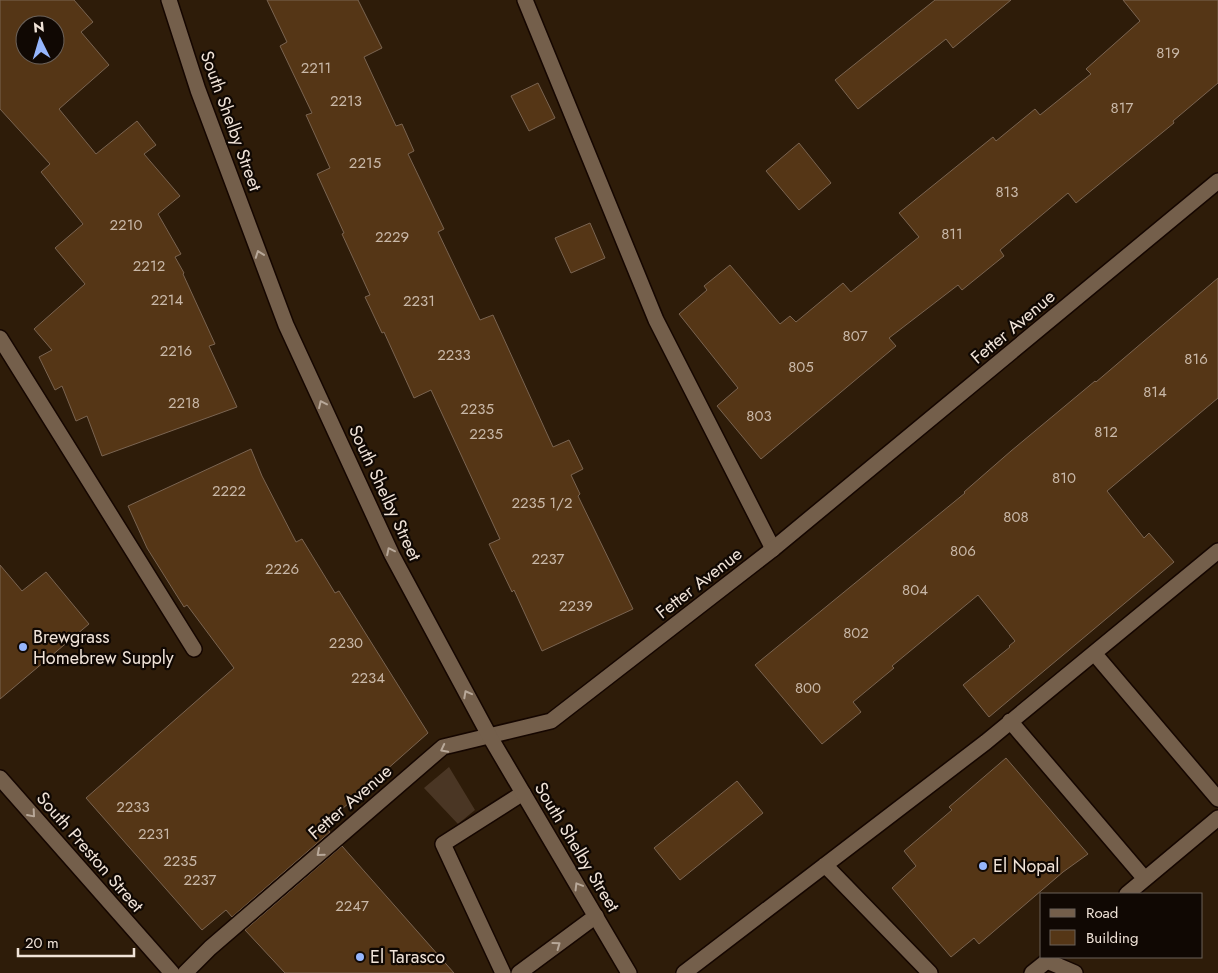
<svg xmlns="http://www.w3.org/2000/svg" width="1218" height="973" font-family="Jost,sans-serif">
<rect width="100%" height="100%" fill="#2e1c09"/>
<path fill="#4a3624" d="M449,767L475,810L458,824L424,788Z"/>
<path fill="#553616" stroke="#7a6451" fill-rule="evenodd" d="M0,0H74L93,22L81,32L109,65L59,109L96,154L137,121L156,145L144,154L180,196L158,214L181,254L175,257L184,273L183,274L215,344L209,346L237,407L102,456L87,416L76,421L62,386L55,390L39,357L52,350L34,329L85,284L55,248L83,224L41,172L50,164L0,109ZM25,25H55V55H25Z
M267,0H358L382,48L364,57L396,126L402,124L414,151L408,154L444,229L438,232L480,320L493,315L553,447L569,440L583,469L571,475L580,494L578,496L633,609L542,651L514,590L512,592L489,544L500,539L431,390L414,398L384,332L382,333L365,297L370,295L342,234L344,233L317,174L330,168L306,115L312,113L280,46L287,42Z
M935,0H1011L953,48L946,39L858,109L835,80Z
M1123,0H1218V83L1173,121L1174,123L1076,203L1068,193L1000,250L1004,256L962,290L958,285L889,338L896,346L761,459L717,406L738,388L679,314L707,290L704,286L730,265L780,324L790,316L796,322L843,283L851,292L919,237L899,213L993,137L996,141L1035,109L1040,115L1091,74L1086,69L1140,21Z
M538,83L555,118L529,131L511,96Z
M799,143L831,183L799,210L766,171Z
M590,223L605,258L571,273L555,238Z
M1218,278V398L1107,491L1144,538L1149,533L1174,562L989,717L963,685L1010,647L1009,646L1015,641L978,595L892,666L894,668L853,702L861,712L822,744L755,665L965,493L964,492L1011,451L1095,381L1096,382Z
M251,449L262,476L296,542L302,539L335,593L339,591L428,733L324,825L330,832L232,917L226,910L202,930L86,798L234,668L187,605L184,607L147,548L128,506Z
M0,565L22,591L46,572L89,624L0,699Z
M1006,758L1088,854L1063,872L979,944L974,938L951,957L892,888L916,866L904,851L952,810L949,807Z
M737,781L763,813L680,880L654,848Z
M342,846L454,973H285L245,930Z"/>
<g fill="none" stroke-linecap="round" stroke-linejoin="round">
<g stroke="#150600" stroke-width="18">
<path id="service" d="M525,0L656,320L773,549
M0,338L194,649
M1094,653L1218,799
M1010,721L1145,879
M825,865L930,973
M1127,894L1218,818
M1047,961L1075,973
M503,973L443,844L523,793
M519,973L596,916
M684,973L986,742L1218,551
M1032,973L1052,957"/>
</g>
<g stroke="#150600" stroke-width="18">
<path id="minor" d="M185,973L210,948L443,747L551,721L773,549L1218,181"/>
</g>
<g stroke="#150600" stroke-width="18">
<path id="secondary" d="M169,0L198,90L286,325L392,555L490,737L629,973
M0,778L172,973"/>
</g>
<use href="#service" stroke="#745f4b" stroke-width="15"/>
<use href="#minor" stroke="#745f4b" stroke-width="15"/>
<use href="#secondary" stroke="#745f4b" stroke-width="15"/>
</g>
<defs><path id="oneway-chevron" d="M-2-3.5L2.5 0L-2 3.5" fill="none" stroke-width="1.6" stroke-linecap="round" stroke-linejoin="round" transform="scale(1.25)"/></defs>
<g stroke="#b8a899">
<use href="#oneway-chevron" transform="translate(259 254) rotate(-110)"/>
<use href="#oneway-chevron" transform="translate(322 404) rotate(-115)"/>
<use href="#oneway-chevron" transform="translate(390 551) rotate(-116)"/>
<use href="#oneway-chevron" transform="translate(467 694) rotate(-118)"/>
<use href="#oneway-chevron" transform="translate(444 749) rotate(153)"/>
<use href="#oneway-chevron" transform="translate(32 814) rotate(49)"/>
<use href="#oneway-chevron" transform="translate(320 853) rotate(139)"/>
<use href="#oneway-chevron" transform="translate(578 886) rotate(-121)"/>
<use href="#oneway-chevron" transform="translate(557 945) rotate(-36)"/>
</g>
<g fill="#96b6fd" stroke="#100803" stroke-width="2">
<circle cx="23" cy="647" r="5"/>
<circle cx="983" cy="866" r="5"/>
<circle cx="360" cy="957" r="5"/>
</g>
<g text-anchor="middle" stroke-width="4.5" stroke-linejoin="round" paint-order="stroke">
<g font-size="15" fill="#c9b8a8">
<text x="1168" y="58">819</text>
<text x="316" y="73">2211</text>
<text x="346" y="106">2213</text>
<text x="1122" y="113">817</text>
<text x="365" y="168">2215</text>
<text x="1007" y="197">813</text>
<text x="126" y="230">2210</text>
<text x="952" y="239">811</text>
<text x="392" y="242">2229</text>
<text x="149" y="271">2212</text>
<text x="167" y="305">2214</text>
<text x="419" y="306">2231</text>
<text x="855" y="341">807</text>
<text x="176" y="356">2216</text>
<text x="454" y="360">2233</text>
<text x="1196" y="364">816</text>
<text x="801" y="372">805</text>
<text x="1155" y="397">814</text>
<text x="184" y="408">2218</text>
<text x="477" y="414">2235</text>
<text x="759" y="421">803</text>
<text x="1106" y="437">812</text>
<text x="486" y="439">2235</text>
<text x="1064" y="483">810</text>
<text x="229" y="496">2222</text>
<text x="542" y="508">2235 1/2</text>
<text x="1016" y="522">808</text>
<text x="963" y="556">806</text>
<text x="548" y="564">2237</text>
<text x="282" y="574">2226</text>
<text x="915" y="595">804</text>
<text x="576" y="611">2239</text>
<text x="856" y="638">802</text>
<text x="346" y="648">2230</text>
<text x="368" y="683">2234</text>
<text x="808" y="693">800</text>
<text x="133" y="812">2233</text>
<text x="154" y="839">2231</text>
<text x="180" y="866">2235</text>
<text x="200" y="885">2237</text>
<text x="352" y="911">2247</text>
</g>
<g font-size="18" fill="#f0e3d8" stroke="#100803">
<text transform="translate(231 121) rotate(70)" y="6">South Shelby Street</text>
<text transform="translate(1013 327) rotate(-40)" y="6">Fetter Avenue</text>
<text transform="translate(385 493) rotate(65)" y="6">South Shelby Street</text>
<text transform="translate(699 583) rotate(-38)" y="6">Fetter Avenue</text>
<text transform="translate(350 802) rotate(-41)" y="6">Fetter Avenue</text>
<text transform="translate(577 847) rotate(59)" y="6">South Shelby Street</text>
<text transform="translate(90 852) rotate(49)" y="6">South Preston Street</text>
</g>
<g font-size="18" fill="#f0e3d8" stroke="#100803" text-anchor="start">
<text x="33" y="643">Brewgrass<tspan x="33" dy="21">Homebrew Supply</tspan></text>
<text x="993" y="872">El Nopal</text>
<text x="370" y="963">El Tarasco</text>
</g>
</g>
<rect x="1040" y="893" width="162" height="65" fill="#100803" stroke="#6a6058"/>
<rect x="1050" y="909" width="25" height="8" fill="#745f4b" stroke="#6a6058"/>
<text x="1086" y="918" font-size="15" fill="#f0e3d8">Road</text>
<rect x="1050" y="930" width="25" height="15" fill="#553616" stroke="#6a6058"/>
<text x="1086" y="943" font-size="15" fill="#f0e3d8">Building</text>
<g transform="translate(40 40) rotate(355)"><circle r="24" fill="#100803" stroke="#6a6058"/>
<path d="M0-4L9 19L0 12L-9 19Z" fill="#96b6fd"/>
<text y="-8" font-size="14" font-weight="bold" text-anchor="middle" fill="#f0e3d8">N</text>
</g>
<path d="M18 948v8h116v-8" fill="none" stroke="#f0e3d8" stroke-width="2.5"/>
<text x="25" y="948" font-size="15" fill="#f0e3d8" stroke="#100803" stroke-width="4" paint-order="stroke">20 m</text>
</svg>
